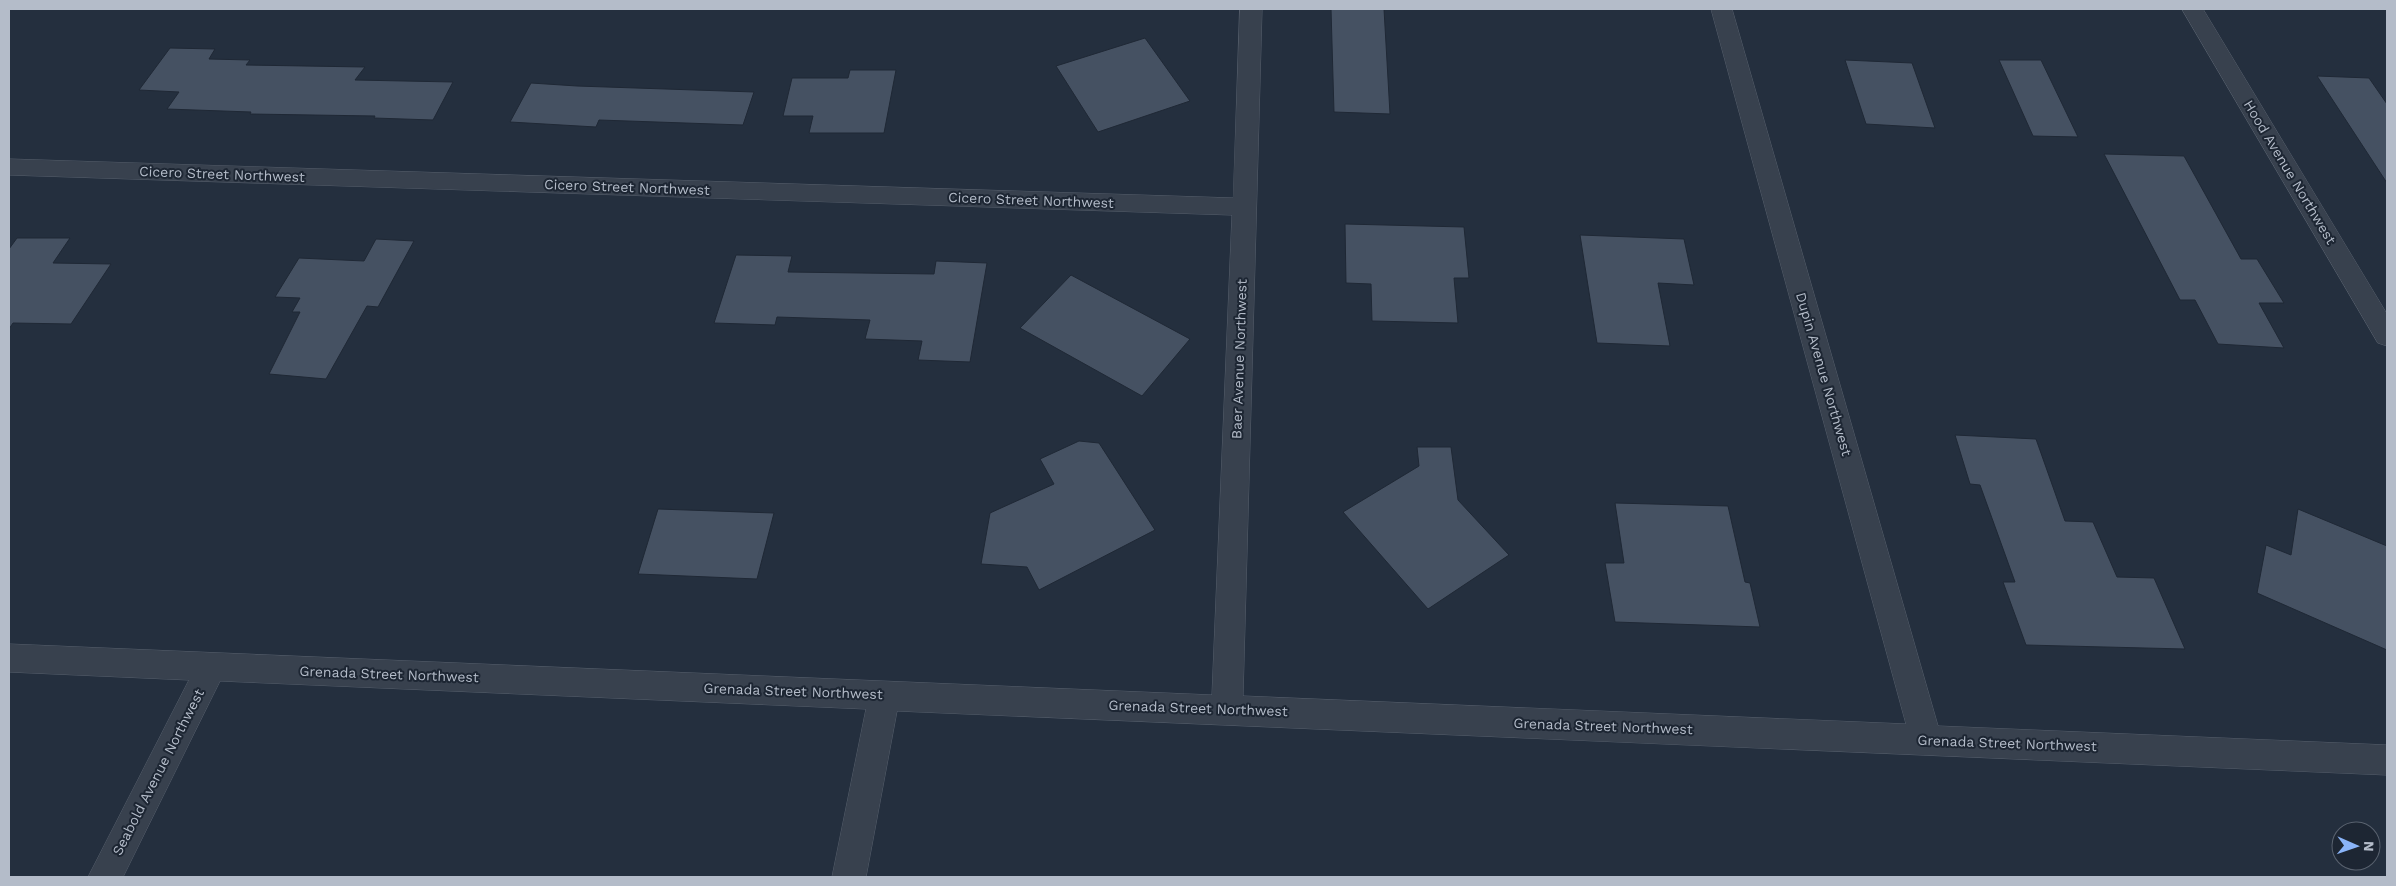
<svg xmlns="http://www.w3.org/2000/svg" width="2396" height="886" font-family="'Work Sans',sans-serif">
<rect width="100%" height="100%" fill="#242f3e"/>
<path fill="#455162" stroke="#1f2835" d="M1331,9H1384L1390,114L1334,112Z
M1145,38L1190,101L1098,132L1056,66Z
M170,48L215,49L209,59L250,60L246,65L365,67L355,80L453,82L433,120L374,118L375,116L250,114L251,112L167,109L179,92L139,90Z
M1845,60L1912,63L1935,128L1866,124Z
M1999,60H2041L2078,137L2033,136Z
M850,70H896L884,133H809L813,116H783L792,78H848Z
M2317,76L2369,78L2387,104V183Z
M531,83L577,86L754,92L743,125L599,120L596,127L510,122Z
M2104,154L2184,156L2241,259H2257L2284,303H2259L2284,348L2218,344L2195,300H2180Z
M1345,224L1464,227L1469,278H1454L1458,323L1372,321L1371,284L1346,283Z
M1580,235L1684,239L1694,285L1658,283L1670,346L1597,343Z
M17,238H70L53,263L111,264L71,324L13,323L9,329V249Z
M376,239L414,241L378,307L367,306L326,379L269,374L300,312H292L300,298L275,297L299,258L364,261Z
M736,255L792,256L788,272L934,274L936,261L987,263L970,362L918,360L922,341L865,339L870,320L777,317L775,325L714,323Z
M1071,275L1190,339L1142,396L1020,328Z
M1955,435L2036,439L2065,521L2093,522L2117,577L2154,578L2185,649L2026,645L2003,582H2015L1980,485L1970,484Z
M1079,441L1099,443L1155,530L1039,590L1027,567L981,564L990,513L1054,484L1040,459Z
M1417,447H1451L1458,500L1509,555L1428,609L1343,512L1419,466Z
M1615,503L1728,506L1745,582L1750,583L1760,627L1615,622L1605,563H1624Z
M658,509L774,513L757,579L638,574Z
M2298,509L2387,546V650L2257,593L2266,545L2291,555Z"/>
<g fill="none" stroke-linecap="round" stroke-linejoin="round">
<g stroke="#565f6c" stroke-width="1">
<path id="minor" d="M1240,9H1262L1243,696L1906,724L1711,9H1732L1938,726L2387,745V775L897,711L866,877H832L866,709L220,681L123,877H88L189,680L9,672V644L1212,695L1232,215L9,175V159L1233,198Z
M2182,9H2203L2387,314V346L2378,343Z"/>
</g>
<use href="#minor" fill="#38414e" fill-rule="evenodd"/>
</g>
<g text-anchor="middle" stroke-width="4" stroke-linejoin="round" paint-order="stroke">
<g font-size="14" fill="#b4bcc9" stroke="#1d2633">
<text transform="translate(2290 172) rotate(59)" y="5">Hood Avenue Northwest</text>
<text transform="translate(222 174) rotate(2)" y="5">Cicero Street Northwest</text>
<text transform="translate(627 187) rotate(2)" y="5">Cicero Street Northwest</text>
<text transform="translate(1031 200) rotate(2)" y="5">Cicero Street Northwest</text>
<text transform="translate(1239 359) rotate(-88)" y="5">Baer Avenue Northwest</text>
<text transform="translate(1824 374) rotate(74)" y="5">Dupin Avenue Northwest</text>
<text transform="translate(389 674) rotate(2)" y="5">Grenada Street Northwest</text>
<text transform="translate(793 691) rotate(2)" y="5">Grenada Street Northwest</text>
<text transform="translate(1198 708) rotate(2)" y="5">Grenada Street Northwest</text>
<text transform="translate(1603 726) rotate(2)" y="5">Grenada Street Northwest</text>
<text transform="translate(2007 743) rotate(2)" y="5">Grenada Street Northwest</text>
<text transform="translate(158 772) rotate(-63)" y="5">Seabold Avenue Northwest</text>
</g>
</g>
<rect width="2396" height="886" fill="none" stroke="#b4bcc9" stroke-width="20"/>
<g transform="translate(2356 846) rotate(92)"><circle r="24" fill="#1d2633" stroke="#59626f"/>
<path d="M0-4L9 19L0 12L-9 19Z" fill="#8ab4f8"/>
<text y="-8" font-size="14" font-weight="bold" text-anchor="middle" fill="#b4bcc9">N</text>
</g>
</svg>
